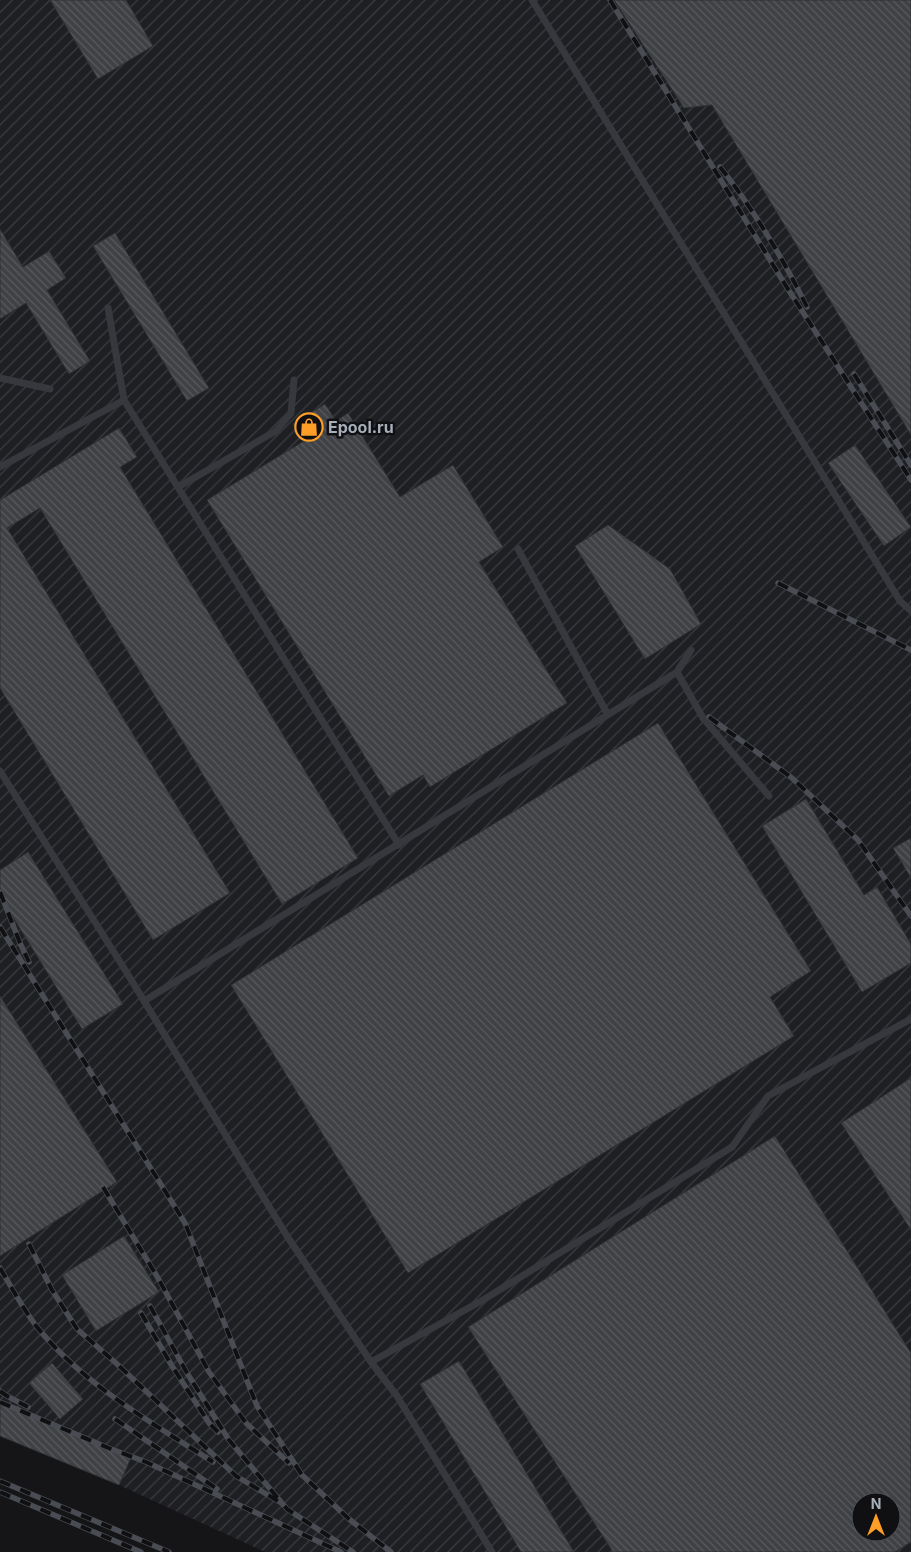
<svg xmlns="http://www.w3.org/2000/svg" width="911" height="1552" font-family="Inter,sans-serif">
<defs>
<pattern id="industrial-furrows" width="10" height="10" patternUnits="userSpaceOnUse" patternTransform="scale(1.25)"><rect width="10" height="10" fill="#1e1f22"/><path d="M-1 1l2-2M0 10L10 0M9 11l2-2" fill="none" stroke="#3c3d40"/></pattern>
<pattern id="building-back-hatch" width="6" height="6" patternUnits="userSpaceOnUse" patternTransform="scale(1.25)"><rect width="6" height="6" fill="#3f4145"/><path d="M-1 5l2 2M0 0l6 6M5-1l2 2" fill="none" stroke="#585a5e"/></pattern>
</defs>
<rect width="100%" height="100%" fill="#151517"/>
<path fill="url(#industrial-furrows)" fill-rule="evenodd" d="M0,0H911V1552H265L119,1485L0,1436ZM861,1502H891V1532H861Z"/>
<path fill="url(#building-back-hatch)" stroke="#2f3034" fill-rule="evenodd" d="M50,0H126L153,46L98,79Z
M614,0H911V435L712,105L684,108Z
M0,229L23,267L49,251L66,278L47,290L90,361L69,374L26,303L0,319Z
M115,233L209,388L187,401L93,246Z
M325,404L336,421L348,413L400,497L453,465L503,547L479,562L567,703L430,787L423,775L389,796L207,500L304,441L293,424Z
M119,428L137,457L120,467L358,858L282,904L40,508L7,528L230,893L153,940L0,688V500Z
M855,445L911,527L884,546L828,463Z
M608,525L670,569L701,624L645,659L575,546Z
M658,723L811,971L770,997L794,1036L408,1273L231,985Z
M806,799L864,895L877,887L911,944V963L862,992L762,826Z
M911,838V878L893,848Z
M28,852L123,1004L82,1029L0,896V870Z
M0,996L117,1182L0,1256Z
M911,1078V1230L841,1123Z
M775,1136L911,1353V1542L895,1552H613L468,1327ZM861,1502H891V1532H861Z
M124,1236L159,1292L96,1331L62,1275Z
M459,1361L574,1552H521L420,1384Z
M52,1363L83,1399L60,1419L29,1383Z
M0,1404L131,1458L119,1485L0,1436Z"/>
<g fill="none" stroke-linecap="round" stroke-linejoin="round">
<path stroke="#36383d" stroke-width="7" d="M532,0L900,601L911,611
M108,308L124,400
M0,378L50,389
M0,467L124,400L399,845
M178,487L276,431L291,413L294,380
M518,549L608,715
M677,672L691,650
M0,771L127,973L287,1236L371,1362L397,1396L492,1552
M144,1001L677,672L703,718L769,796
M371,1362L483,1300L732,1147L768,1096L911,1019"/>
<g stroke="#494c52" stroke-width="5.5">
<path id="rail" d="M610,0L786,286L911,480
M720,167C752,207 784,260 807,307
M854,374L911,465
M778,583L911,650
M709,717L792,778L858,840L911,916
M0,892L20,943L29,962
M0,927L185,1223L257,1406L302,1475L349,1519L391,1552
M103,1187L158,1278L209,1372L246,1423L289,1463
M29,1244L52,1290L77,1329L117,1364L236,1476L283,1504
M0,1268C12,1288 23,1309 37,1327C84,1385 151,1422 213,1462
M150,1306L187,1373L229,1440L287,1509L353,1552
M141,1313L172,1366L209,1423L218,1432
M0,1391L7,1396L28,1407
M0,1402L111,1449L146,1462L341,1552
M115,1419L217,1489
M0,1481L169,1552
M0,1492L141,1552"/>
</g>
<use href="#rail" stroke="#101012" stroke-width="4" stroke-dasharray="11" stroke-linecap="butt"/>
</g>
<defs>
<g id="shop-ring" transform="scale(1.4375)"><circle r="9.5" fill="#101012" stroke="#ff9e26" stroke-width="1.5"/><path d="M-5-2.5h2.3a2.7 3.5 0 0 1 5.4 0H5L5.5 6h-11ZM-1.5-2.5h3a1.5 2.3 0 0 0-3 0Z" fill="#ff9e26"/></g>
</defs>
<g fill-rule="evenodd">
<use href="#shop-ring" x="309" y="427"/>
</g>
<g text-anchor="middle" stroke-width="5" stroke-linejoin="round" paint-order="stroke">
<g font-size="16" font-weight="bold" fill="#a6aeb9" stroke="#101012" text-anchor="start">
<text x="328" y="433">Epool.ru</text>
</g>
</g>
<g transform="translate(876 1517)"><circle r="24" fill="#101012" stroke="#4c4f55"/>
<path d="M0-4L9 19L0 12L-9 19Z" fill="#ff9e26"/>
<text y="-8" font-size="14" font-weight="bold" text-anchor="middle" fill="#a6aeb9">N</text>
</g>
</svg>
